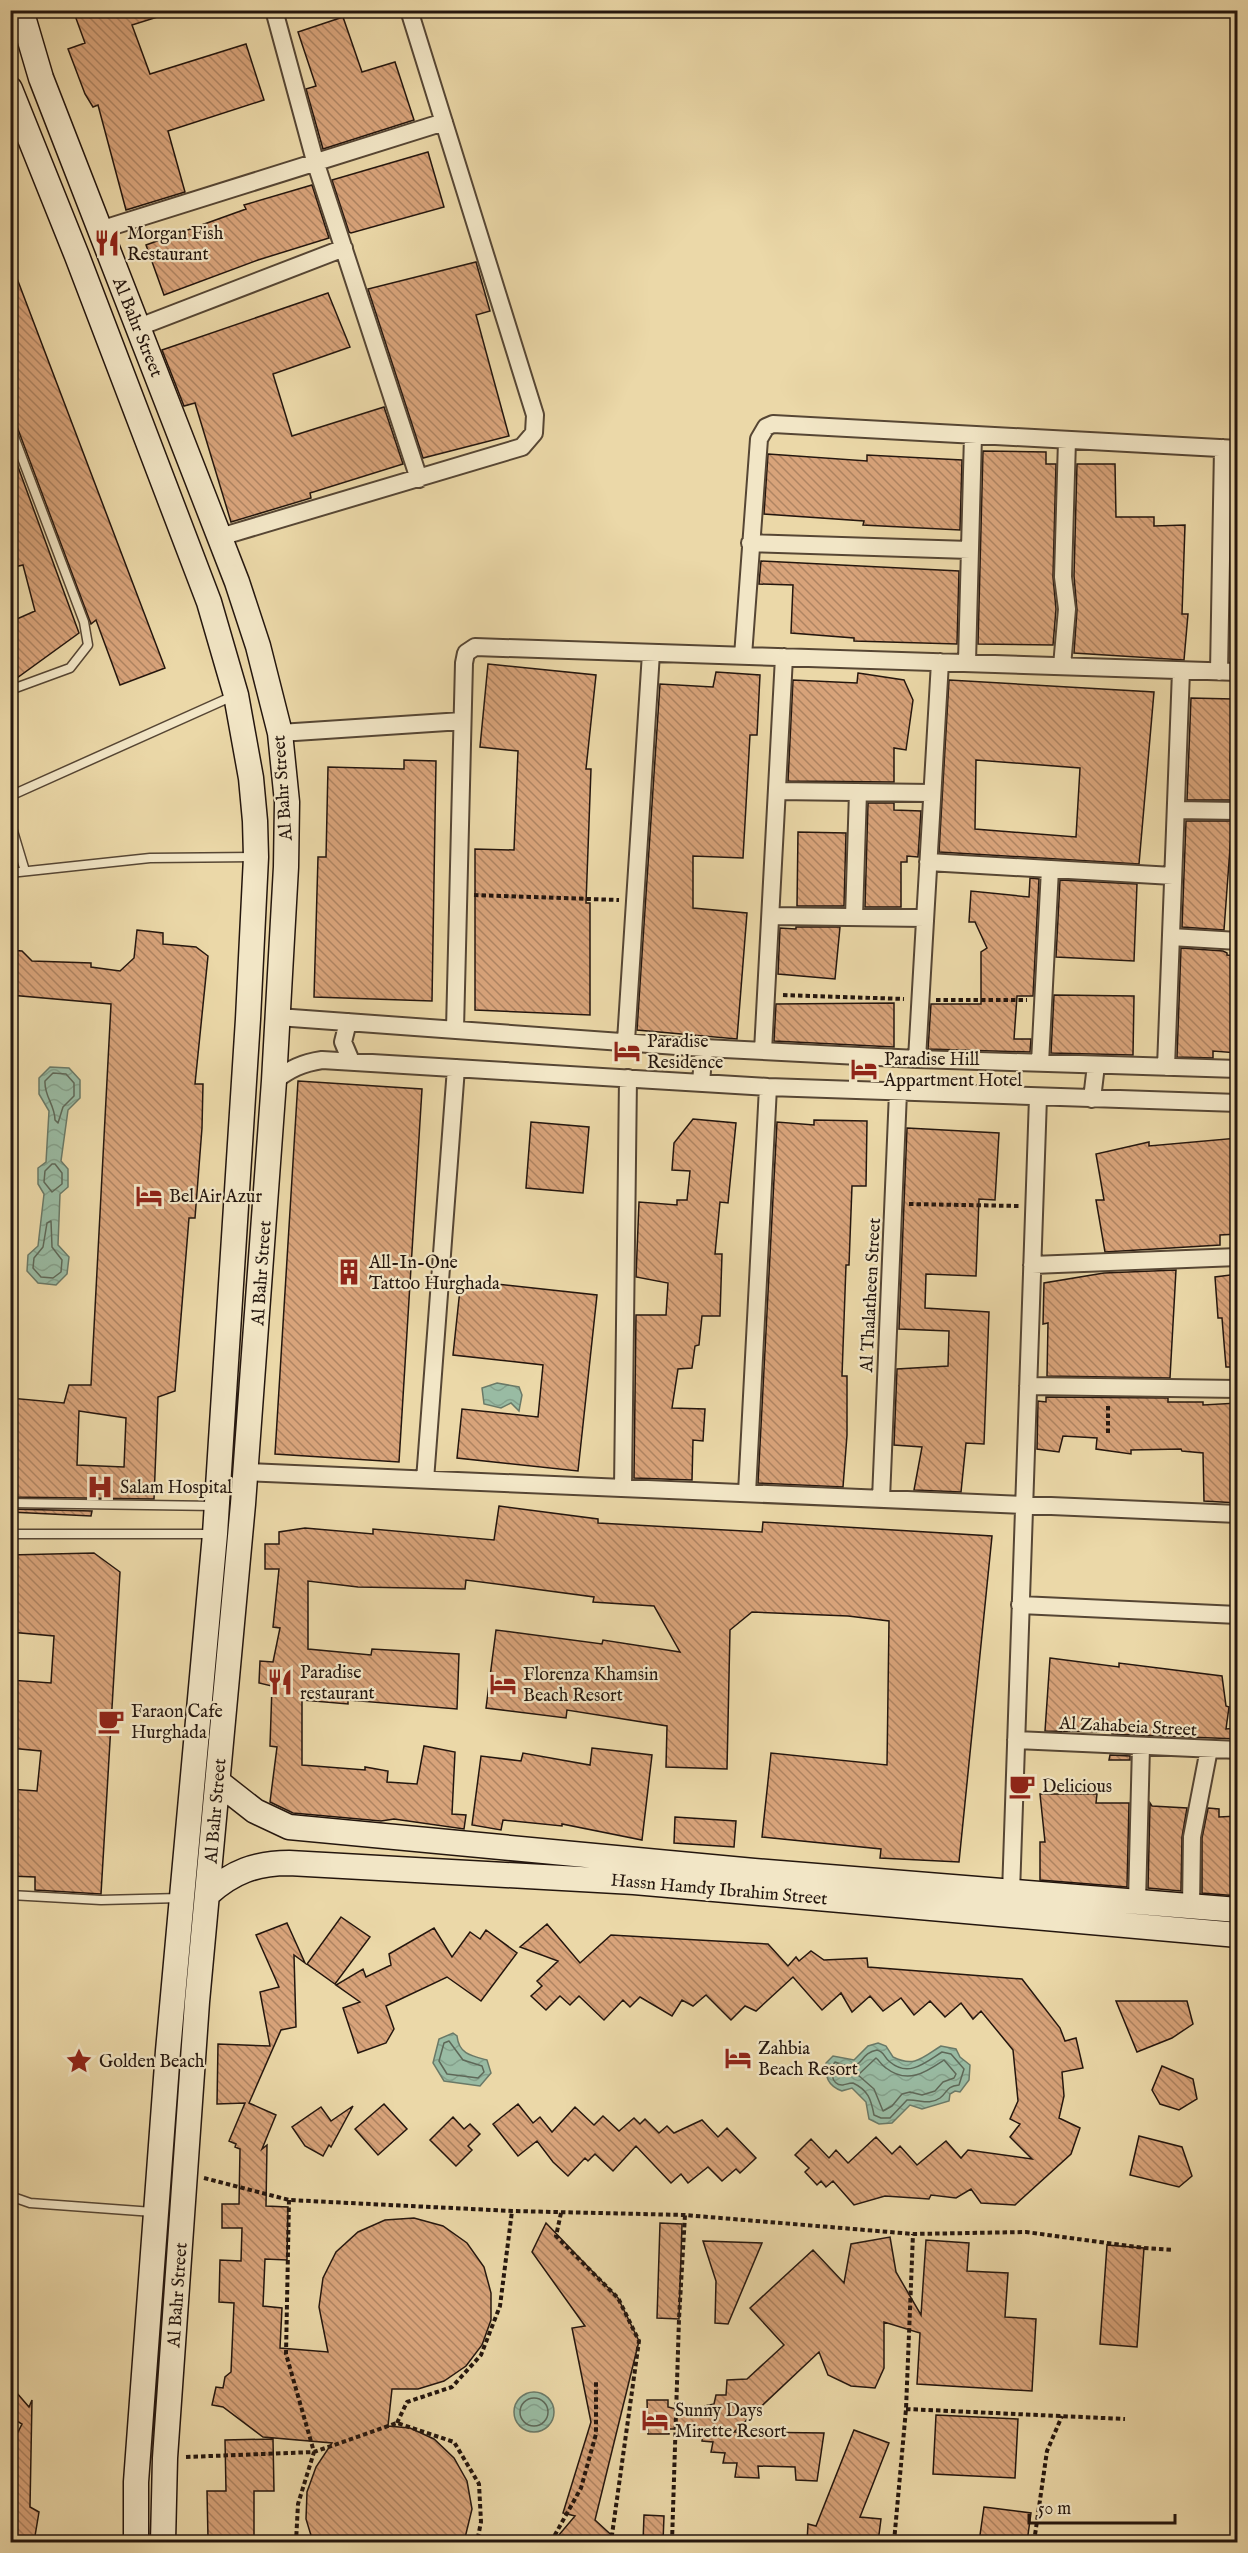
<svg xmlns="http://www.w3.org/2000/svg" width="1248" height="2553" font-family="'IM FELL English',serif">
<defs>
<pattern id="water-waves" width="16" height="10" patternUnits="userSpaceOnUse" patternTransform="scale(1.5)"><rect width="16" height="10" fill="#99bba3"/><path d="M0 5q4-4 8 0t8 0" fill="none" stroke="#84a08b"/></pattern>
<pattern id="building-back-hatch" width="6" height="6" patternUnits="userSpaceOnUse" patternTransform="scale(1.5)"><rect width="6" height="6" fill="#d8a37a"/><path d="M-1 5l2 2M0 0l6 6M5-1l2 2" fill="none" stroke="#af8462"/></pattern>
</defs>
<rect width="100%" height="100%" fill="#ebd8a8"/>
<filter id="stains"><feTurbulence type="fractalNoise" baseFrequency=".00333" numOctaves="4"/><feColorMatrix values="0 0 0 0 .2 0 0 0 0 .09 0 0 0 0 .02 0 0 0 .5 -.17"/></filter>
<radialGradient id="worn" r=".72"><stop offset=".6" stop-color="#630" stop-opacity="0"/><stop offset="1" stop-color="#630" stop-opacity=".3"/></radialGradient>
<path fill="url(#water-waves)" stroke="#6a7967" stroke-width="1.5" d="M50,1067L69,1068L80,1080V1098L68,1110L61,1161L68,1169V1187L60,1194L58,1245L69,1257L67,1274L56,1285L38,1283L27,1271L28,1255L38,1246L44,1194L38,1184V1168L46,1162L49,1111L39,1094V1078Z
M497,1383L519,1387L522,1395L519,1411L511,1403L501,1408L484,1404L482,1388Z
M453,2033L457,2036C459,2054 471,2056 487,2060L491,2073L480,2086L444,2081L433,2063L439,2039Z
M878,2043L886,2046L893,2057C915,2068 923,2057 941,2046L956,2049L960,2057L970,2065L969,2080L960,2092L955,2091L950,2094L949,2101L922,2109L910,2105L892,2123L879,2124L869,2119L866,2102L852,2088L842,2091C828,2086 825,2077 826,2063L833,2056L854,2060L868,2046Z
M514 2412a20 20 0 1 1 40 0a20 20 0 1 1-40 0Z"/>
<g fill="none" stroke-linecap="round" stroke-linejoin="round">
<path stroke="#5e6858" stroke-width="1.5" d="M53,1073L66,1074L74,1083V1096L63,1107L58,1123L55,1120C55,1105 44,1096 45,1081Z
M52,1164H55L62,1173V1184L52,1192L44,1182L45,1171Z
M51,1221L52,1247L62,1260L61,1272L53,1278L41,1277L33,1268L34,1258L43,1247L47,1223Z
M449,2041L463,2060L482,2066L484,2072L478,2078L447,2074L439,2061L444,2043Z
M877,2050C885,2052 884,2058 890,2062C909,2078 926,2062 942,2052L951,2054L964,2069L959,2085C945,2087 949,2091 940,2098C929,2106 919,2099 907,2100L890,2118H881L874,2115C871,2099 868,2090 853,2083C850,2083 847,2084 843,2085C831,2086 829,2068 835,2062C866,2075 856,2054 877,2050Z
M876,2058C880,2061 881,2065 886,2068C908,2085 926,2072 944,2060L956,2074L954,2078L943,2082L935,2091L922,2095L910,2092L902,2094L892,2106L883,2111L874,2089L858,2075Z
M520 2412a14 14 0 1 1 28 0a14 14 0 1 1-28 0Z"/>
</g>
<path fill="url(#building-back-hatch)" stroke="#24160e" stroke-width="1.5" fill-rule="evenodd" d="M73,10H166L167,14L132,25L150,74L246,44L264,100L168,131L185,192L126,210L98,105L93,107L85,94L68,49L85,43Z
M343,17L362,72L395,62L414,120L323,149L306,89L316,86L298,32Z
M428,152L444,207L351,233L349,232L332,180Z
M312,185L329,238L258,260L164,295L146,245L246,209L244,205Z
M10,260L165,668L120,685L96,620L91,624L16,424L10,420Z
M476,262L490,311L476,315L509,436L423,458L368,289Z
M328,293L350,347L273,374L292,436L384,407L403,464L310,493L311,498L231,522L195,403L184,406L162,350Z
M10,445L79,633L10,683V622L35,611L23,565L10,568Z
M983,451L1046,452V464H1056L1053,577L1056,609L1053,645L978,644Z
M768,454L867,461V455L962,460L960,530L863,525L864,521L764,514Z
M1077,464H1115L1116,517H1154V526L1185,525L1182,614H1188L1184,660L1074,653L1077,610L1074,576Z
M1238,560V608H1231V561Z
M761,561L959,571L957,644L854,641V638L791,633L793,585L759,584Z
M488,664L596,675L586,769H591L586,903H590V1015L475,1010V849L514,850L518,751L480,747Z
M716,672L760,675L757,735H750L743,858L693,856V908L747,913L737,1039L637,1030L660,684L713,687Z
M858,673L904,680L913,700L906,750L894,748V782L788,781L793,680L857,683Z
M949,680L1154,692L1139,864L939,852ZM976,760L1080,768L1076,837L975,829Z
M1191,698L1233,699L1230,762H1238V800H1187Z
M404,760L436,761L432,1001L314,997L318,857H326L328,767L404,769Z
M868,803H894V810L921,811L918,857L907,856V862H901V907H865Z
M1186,821H1232L1224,930L1182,927Z
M798,832L846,833L844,906H797Z
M1030,878L1039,879L1033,996H1017L1014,1039H1031L1030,1052L928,1049L931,1004H981V952L987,948L975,922H969L971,891L1029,897Z
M1060,880L1137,884L1134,961L1056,957Z
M796,927H840L835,979L778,974L780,928L796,929Z
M137,930L163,933V944L196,947L208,956L195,1084H203L202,1128L195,1218H189L175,1391L158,1397L154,1499L10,1497V1398L64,1403L69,1385H91L111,1004L10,995V950L22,951L32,961L91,963V967L120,971L134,958ZM79,1411L126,1418L124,1467L77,1465Z
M1181,948L1223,951L1227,953V955L1238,956V1053L1213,1051V1058L1177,1057Z
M1054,995L1134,996L1133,1055L1051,1053Z
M894,1003V1047L774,1041L776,1004Z
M298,1081L422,1089L399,1462L275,1454Z
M693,1119L736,1123L728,1203L720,1202L715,1254H722L720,1316H702L699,1345L695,1346L692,1368L678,1369L672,1408L705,1409L703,1441L693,1440L692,1480L634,1478L636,1315H666L668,1283L636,1277L639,1202L677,1205V1200H687L690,1171L672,1170L674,1143Z
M814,1120L867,1121L866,1186H852L849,1265H846L842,1376H847V1435L843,1487L758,1483L777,1122L814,1125Z
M531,1122L589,1127L583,1193L526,1188Z
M907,1128L999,1133L995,1200L979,1199L976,1276L926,1274L925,1308L989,1312L984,1444L966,1443L961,1492L914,1490L922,1447L894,1445L897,1369L948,1366L949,1331L899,1329Z
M1238,1138V1234L1220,1235V1245L1105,1252L1096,1200H1104L1096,1154L1149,1142V1146Z
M1176,1270L1170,1378L1047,1376L1048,1323L1043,1324L1044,1283L1104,1273Z
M1238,1274V1367H1226L1222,1318H1218L1215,1277Z
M461,1280L597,1295L578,1471L457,1458L462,1409L538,1417L543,1365L453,1355Z
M1046,1397L1168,1398V1402H1203V1405L1238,1403V1503L1204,1501L1203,1453L1182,1451L1181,1449L1131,1450V1454L1096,1449L1097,1438L1063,1436L1059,1452L1037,1449L1038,1401L1046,1402Z
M499,1506L598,1519V1523L762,1532L763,1522L992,1536L959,1862L880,1858L881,1849L762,1837L771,1753L887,1765L889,1621L848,1616L752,1612L730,1630L727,1769L666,1767L667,1726L567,1710L566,1718L486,1708L496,1630L602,1644L603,1640L680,1652L654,1606L593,1602L594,1597L466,1580L465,1589L358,1587L308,1581V1649L371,1655L372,1649L459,1654L457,1709L348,1700V1704L302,1700V1765L365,1770V1767L388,1771L387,1782L417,1784L424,1746L455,1752L452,1814L466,1815L464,1829L394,1819L381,1821L293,1813L270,1802L277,1747L270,1746L272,1686L259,1683L260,1661L273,1662L280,1628L273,1627L279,1569H265V1544H279V1532L305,1528L373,1534V1529L494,1540Z
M10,1509L92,1511L91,1516L10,1512Z
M94,1553L120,1572L101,1894L35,1890V1877L10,1876V1789L37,1791L41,1751L10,1748V1680L51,1683L54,1636L10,1632V1555Z
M1050,1658L1119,1667V1663L1222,1676L1226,1706L1229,1707L1226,1729L1238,1728V1739L1112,1734V1732L1045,1731Z
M592,1748L652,1755L642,1840L562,1824V1826L503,1820L501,1830L472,1825L481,1756L521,1761L523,1753L590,1765Z
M1110,1755L1130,1756V1760H1109Z
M1040,1794H1097L1096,1803H1129L1127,1887L1040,1880V1842H1045Z
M1150,1803L1152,1806L1187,1808L1182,1837L1181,1891L1148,1888Z
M1208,1808L1219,1809V1817L1238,1816V1896L1202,1893V1838Z
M675,1817L736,1821L734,1847L674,1843Z
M341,1917L370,1937L335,1984L307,1964Z
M287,1923L305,1963L294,1955L296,2027L281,2030L249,2103L276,2115L262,2149L267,2145L266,2206L288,2207L287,2260L265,2259L263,2306L282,2308L280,2348L328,2352L319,2307L323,2278L336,2252L358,2232L385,2220L414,2218L443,2226L467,2243L484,2267L491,2293V2320L482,2345L466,2366L444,2381L418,2389H392L388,2426L410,2428L434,2439L454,2458L467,2481L472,2509L464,2542H313L306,2519L307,2492L316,2467L332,2443L263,2437L223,2407L212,2405L216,2387L223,2388L225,2377L231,2372L234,2303L219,2302L220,2260L241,2261L242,2228H222V2204H239L240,2149L235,2147L236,2144L229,2141L245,2103L217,2104L218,2044L270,2046L260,1992L279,1987L256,1935Z
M547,1924L580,1963L611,1935L768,1944L788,1966L796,1957L799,1961L811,1951L824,1960L867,1958L868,1967L1022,1979L1060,2028L1065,2041L1076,2038L1083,2068L1062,2072L1064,2096L1059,2118L1080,2128L1071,2154L1015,2205L981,2203L971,2189L956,2198L931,2195L929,2199L885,2196L854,2205L833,2181L826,2187L821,2181L817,2185L805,2172L809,2168L795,2155L811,2139L829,2158L836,2150L848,2163L876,2137L892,2154L900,2146L917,2165L946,2141L961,2158L968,2150L1032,2159L1010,2137L1020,2124L1010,2119L1018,2101L1013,2050L981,2011L973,2019L961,2003L945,2017L930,2001L914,2015L901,1998L883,2011L870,1996L852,2012L841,1993L822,2010L793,1977L756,2011L745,2006L731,2020L706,1995L693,2006L682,2000L672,2016L640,1997L630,2007L623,2000L604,2020L579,1996L570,2005L560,1996L546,2010L531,1996L542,1986L537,1981L558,1961L520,1947Z
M434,1928L452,1957L470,1932L480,1939L486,1930L517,1953L481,2001L447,1977L386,2006L394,2029L386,2043L358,2053L343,2008L360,2002L336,1985L363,1969L366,1977L391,1965L389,1954Z
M1116,2001H1187L1193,2024L1172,2038L1137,2052Z
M1162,2066L1193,2079L1197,2099L1179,2110L1160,2104L1152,2090Z
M384,2104L407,2129L378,2155L355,2129Z
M518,2104L533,2123L540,2117L552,2132L575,2107L594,2125L603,2116L619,2131L634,2118L640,2124L645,2119L659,2133L667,2126L674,2133L702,2120L718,2137L727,2128L756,2158L740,2173L736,2169L722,2181L708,2167L688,2183L681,2174L671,2183L636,2146L613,2171L595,2154L588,2161L585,2158L568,2176L553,2162L537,2141L518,2156L493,2124Z
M353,2106L331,2147L329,2145L323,2156L305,2146L292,2127L321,2107L331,2121Z
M453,2117L464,2129L470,2124L480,2134L468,2146L472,2150L456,2166L430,2140Z
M1139,2136L1182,2147L1192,2176L1179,2187L1130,2175Z
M546,2223L618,2298L639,2341L595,2520L619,2542H553L575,2516L563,2513L591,2422L572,2328L585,2326L532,2252Z
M660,2223L682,2224L679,2319L657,2318Z
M890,2237L896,2272L921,2315L926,2240L969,2243L967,2271L1008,2273L1005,2317L1036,2319L1032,2391L917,2384L920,2333L884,2322V2368L875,2388L851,2386L828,2375L819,2352L734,2432L824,2433L817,2481L796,2480L795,2467L758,2466L759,2478L735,2477L737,2463H723L725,2453L711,2452L713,2442L702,2441L703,2429H669V2434H648L647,2400H668V2407L702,2416L705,2406L714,2404L716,2395H726L727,2380L747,2379L784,2345L750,2308L813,2250L844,2283L851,2244Z
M703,2241L762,2243L728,2324L715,2323L716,2281Z
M1107,2245L1144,2248L1137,2347L1100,2344Z
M10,2385L29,2407L32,2400L30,2507L39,2512L34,2542H10L14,2517L10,2514V2465L13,2442L22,2424L10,2417Z
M936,2415L1018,2419L1015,2478L933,2474Z
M854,2430L889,2443L860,2517L881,2519L878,2542H807L808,2524L816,2526Z
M273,2439L274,2491H254V2542H230V2538H208L207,2491H226L225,2440Z
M984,2507L1031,2513L1027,2542H979Z
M644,2515L664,2516L663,2542H643Z"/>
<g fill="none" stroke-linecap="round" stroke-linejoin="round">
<g stroke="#564634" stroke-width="11">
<path id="lane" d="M10,426L84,622L88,645L70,668L10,690
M10,796L233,696
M10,821L25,871
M10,873L150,858L255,857
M10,1503L216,1506
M10,1534H214
M10,1895L101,1900L180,1898
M10,2196L30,2203L153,2212"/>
</g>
<g stroke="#564634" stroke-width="20">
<path id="street" d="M274,10L315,161L419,479
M100,230L444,122
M139,327L344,248
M220,537L522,447L534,433L535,415L409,10
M750,543L970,550
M743,656L759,439L766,427L773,424L1238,449
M967,662L973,435
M1062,666L1067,609L1063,577L1067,440
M1219,672L1223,448
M280,733L462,721
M777,791L932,793
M1176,810L1238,811
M928,862L1173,876
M771,916L925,918
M854,917L858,792
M1171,937L1238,941
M278,1017L704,1048L917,1059L1238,1069
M348,1022L343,1042L351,1061
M455,1029L464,663L466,653L475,647L1238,672
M626,1041L651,653
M763,1051L784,657
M917,1059L940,662
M1040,1063L1050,869
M1166,1067L1181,671
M274,1081C290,1069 302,1063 322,1060L768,1087L1238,1103
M701,1082L704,1048
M1092,1099L1096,1065
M1032,1265L1238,1257
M1028,1386L1238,1389
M245,1472L1238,1514
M425,1480L456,1068
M623,1488L628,1078
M747,1493L768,1087
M881,1499L898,1092
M1020,1605L1238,1615
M1016,1740L1238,1750
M1011,1893L1038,1097
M1137,1902L1141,1746
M1191,1906L1192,1837L1209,1749"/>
</g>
<g stroke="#24160e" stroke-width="27">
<path id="secondary" d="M21,10L41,78L237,582L258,646L280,733L287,802L286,867L274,1081L243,1504L197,2002L165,2458L163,2542
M10,89L77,256L209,602L236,695L251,778L255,821L256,857L248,1019L215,1534L168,2051L136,2482V2542
M218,1782L255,1811L289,1827L754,1871L1238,1910
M208,1894C232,1872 256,1863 289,1863L634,1882L1238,1935"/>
</g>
<path stroke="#24160e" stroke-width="4" stroke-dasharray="4.5 3" stroke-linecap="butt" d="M474,895L619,900
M783,995L904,999
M936,1000H1027
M909,1204L1019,1206
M1108,1433V1403
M204,2178L289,2200L512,2211L685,2215L913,2234L1026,2232L1144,2248L1173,2250
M289,2200L286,2354L314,2452L298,2504L296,2542
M561,2213L556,2236L618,2298L639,2341L611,2542
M906,2409L1125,2419
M397,2423L407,2402L452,2387L481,2355L500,2306L512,2211
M186,2457L314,2452L397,2423L454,2442L479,2484L481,2522L477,2542
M551,2542L581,2488L596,2434V2381
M672,2542L679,2319L685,2215
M894,2542L906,2409L913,2234
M1034,2542L1047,2451L1062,2416"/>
<use href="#lane" stroke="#f2e6c6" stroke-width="8"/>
<use href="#street" stroke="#f2e6c6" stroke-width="16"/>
<use href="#secondary" stroke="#f2e6c6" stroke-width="24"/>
</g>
<defs>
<g id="restaurant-bare" transform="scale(2.07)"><path d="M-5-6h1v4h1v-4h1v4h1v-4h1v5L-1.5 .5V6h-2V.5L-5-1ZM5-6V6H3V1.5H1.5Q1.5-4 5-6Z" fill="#8f2418" stroke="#f2e6c6" stroke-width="2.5" paint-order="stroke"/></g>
<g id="hotel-bare" transform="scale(2.07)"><path d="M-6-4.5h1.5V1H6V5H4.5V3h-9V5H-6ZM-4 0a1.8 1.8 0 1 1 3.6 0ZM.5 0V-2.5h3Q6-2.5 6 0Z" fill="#8f2418" stroke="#f2e6c6" stroke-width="2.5" paint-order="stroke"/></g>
<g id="building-bare" transform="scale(2.07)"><path d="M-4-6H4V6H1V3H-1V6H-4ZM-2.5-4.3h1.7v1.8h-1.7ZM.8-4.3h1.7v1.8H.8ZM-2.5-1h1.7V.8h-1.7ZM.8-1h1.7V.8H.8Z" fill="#8f2418" stroke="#f2e6c6" stroke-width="2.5" paint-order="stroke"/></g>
<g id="hospital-bare" transform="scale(2.07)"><path d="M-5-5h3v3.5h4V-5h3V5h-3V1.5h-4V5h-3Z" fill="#8f2418" stroke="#f2e6c6" stroke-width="2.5" paint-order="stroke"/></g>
<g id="cafe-bare" transform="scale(2.07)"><path d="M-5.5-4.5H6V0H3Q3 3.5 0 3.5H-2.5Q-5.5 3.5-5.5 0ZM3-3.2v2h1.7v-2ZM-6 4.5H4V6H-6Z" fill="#8f2418" stroke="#f2e6c6" stroke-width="2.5" paint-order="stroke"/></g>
<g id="sight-bare" transform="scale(2.07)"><path d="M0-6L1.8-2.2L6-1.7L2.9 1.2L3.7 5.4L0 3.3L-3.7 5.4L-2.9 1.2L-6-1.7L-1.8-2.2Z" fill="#8f2418" stroke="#f2e6c6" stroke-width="2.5" paint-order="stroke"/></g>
</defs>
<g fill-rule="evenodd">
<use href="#restaurant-bare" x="107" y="243"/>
<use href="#hotel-bare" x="627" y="1051"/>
<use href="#hotel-bare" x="864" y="1069"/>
<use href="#hotel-bare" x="149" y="1196"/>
<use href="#building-bare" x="349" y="1272"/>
<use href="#hospital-bare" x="100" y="1487"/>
<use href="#restaurant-bare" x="280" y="1682"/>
<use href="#hotel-bare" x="503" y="1684"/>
<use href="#cafe-bare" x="111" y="1721"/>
<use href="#cafe-bare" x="1022" y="1786"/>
<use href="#hotel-bare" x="738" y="2058"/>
<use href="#sight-bare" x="79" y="2061"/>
<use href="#hotel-bare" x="655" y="2420"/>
</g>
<g text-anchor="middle" stroke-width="4.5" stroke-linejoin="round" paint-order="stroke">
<g font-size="18" fill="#24160e" stroke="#f2e6c6" text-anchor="start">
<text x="127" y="239">Morgan Fish<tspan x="127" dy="21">Restaurant</tspan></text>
<text x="647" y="1047">Paradise<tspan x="647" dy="21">Residence</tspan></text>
<text x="884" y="1065">Paradise Hill<tspan x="884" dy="21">Appartment Hotel</tspan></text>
<text x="169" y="1202">Bel Air Azur</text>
<text x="369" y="1268">All-In-One<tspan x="369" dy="21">Tattoo Hurghada</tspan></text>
<text x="120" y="1493">Salam Hospital</text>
<text x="300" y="1678">Paradise<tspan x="300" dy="21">restaurant</tspan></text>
<text x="523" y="1680">Florenza Khamsin<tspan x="523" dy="21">Beach Resort</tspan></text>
<text x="131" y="1717">Faraon Cafe<tspan x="131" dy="21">Hurghada</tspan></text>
<text x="1042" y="1792">Delicious</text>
<text x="758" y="2054">Zahbia<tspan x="758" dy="21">Beach Resort</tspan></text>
<text x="99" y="2067">Golden Beach</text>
<text x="675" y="2416">Sunny Days<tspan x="675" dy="21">Mirette Resort</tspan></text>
</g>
<g font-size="18" fill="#24160e" stroke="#f2e6c6">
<text transform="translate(138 327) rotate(68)" y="6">Al Bahr Street</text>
<text transform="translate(282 788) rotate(-94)" y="6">Al Bahr Street</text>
<text transform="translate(261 1273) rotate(-86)" y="6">Al Bahr Street</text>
<text transform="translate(870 1295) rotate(-87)" y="6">Al Thalatheen Street</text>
<text transform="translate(1128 1726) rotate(3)" y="6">Al Zahabeia Street</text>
<text transform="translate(215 1811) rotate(-85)" y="6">Al Bahr Street</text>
<text transform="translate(719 1889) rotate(5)" y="6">Hassn Hamdy Ibrahim Street</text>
<text transform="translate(177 2295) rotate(-86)" y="6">Al Bahr Street</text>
</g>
</g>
<rect width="1248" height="2553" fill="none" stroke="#ebd8a8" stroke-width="36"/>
<rect x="12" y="12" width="1224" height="2529" fill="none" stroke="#24160e" stroke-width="3"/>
<rect x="18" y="18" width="1212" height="2517" fill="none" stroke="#24160e" stroke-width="1.5"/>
<path d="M1029 2514v9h146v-9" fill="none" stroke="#24160e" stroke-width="3"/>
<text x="1038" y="2514" font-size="18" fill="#24160e" stroke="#f2e6c6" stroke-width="4.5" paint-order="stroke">50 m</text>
<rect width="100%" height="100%" filter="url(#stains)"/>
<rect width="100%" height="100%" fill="url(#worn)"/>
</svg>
